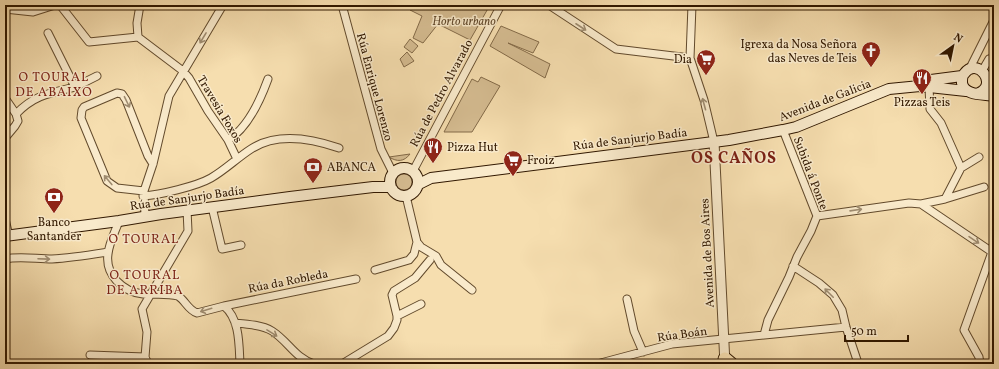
<svg xmlns="http://www.w3.org/2000/svg" width="999" height="369" font-family="Vollkorn,serif">
<rect width="100%" height="100%" fill="#f6deaf"/>
<filter id="stains"><feTurbulence type="fractalNoise" baseFrequency=".005" numOctaves="4"/><feColorMatrix values="0 0 0 0 .2 0 0 0 0 .09 0 0 0 0 .02 0 0 0 .5 -.17"/></filter>
<radialGradient id="worn" r=".72"><stop offset=".6" stop-color="#630" stop-opacity="0"/><stop offset="1" stop-color="#630" stop-opacity=".3"/></radialGradient>
<path fill="#d5bc91" stroke="#836a48" d="M412,5H490L470,40L438,24L423,43L413,38L422,16L410,10Z
M501,26L539,42L533,53L508,43L550,64L545,78L490,46Z
M410,39L418,46L412,53L404,47Z
M407,52L414,61L404,67L400,59Z
M481,77L500,86L472,132H444L472,79L478,82Z
M410,154C404,162 397,162 389,157Z
M396 182a8 8 0 1 1 16 0a8 8 0 1 1-16 0Z"/>
<g fill="none" stroke-linecap="round" stroke-linejoin="round">
<g stroke="#624a2c" stroke-width="9">
<path id="minor" d="M60,5L89,42L138,37
M140,5L137,23L138,37L183,71L189,78L208,111L228,140L237,159
M342,5L381,149L393,173
M549,5L616,49L690,58
M692,5L690,58L704,100L714,142
M5,9L33,12L55,5
M969,70L994,20
M982,71L989,59L994,58
M75,87L97,76
M5,98L16,114L18,121L15,126L5,138
M16,114C34,95 50,93 75,87L48,33
M228,140C248,128 260,101 268,79
M961,168L979,157
M413,171L501,5
M144,191L117,188L107,181L81,118L82,110L84,107L117,93L122,94L126,100L148,156L153,164
M143,196C160,195 197,186 211,178C225,170 237,158 251,149C277,132 310,138 339,148
M406,196L417,242L421,247L436,256L441,265L472,290
M945,199L984,187
M921,204L945,199L961,168L941,123L930,109L929,87
M212,207L222,249L241,245
M145,216L144,191L153,164L169,96L223,5
M817,216L909,203L921,204L992,252H994
M5,219L9,236
M119,221C115,232 109,243 108,254C105,275 123,292 143,294C155,295 166,293 178,296C185,300 188,310 197,313L224,306C240,319 239,345 240,364
M5,259C20,256 36,259 52,259C71,258 89,255 108,252
M793,266L819,283L833,295L842,310L846,327L858,363L862,364
M375,270L409,260L414,254L417,242
M627,299L634,331L643,352
M224,306L356,279
M397,316L421,304
M235,323C247,324 262,325 272,331C288,341 295,358 314,364
M764,335L768,320L789,277L797,257L811,231L817,216L783,130
M90,355L145,357
M148,364L145,357L147,332L142,309L188,231L187,210
M342,364L388,336L394,328L397,320V316L392,295L394,291L415,278L430,260
M597,364L672,344L846,327
M980,364L979,357L964,330L992,252"/>
</g>
<g stroke="#624a2c" stroke-width="11">
<path id="tertiary" d="M714,142L725,364"/>
</g>
<g stroke="#311800" stroke-width="12">
<path id="secondary" d="M920,86L931,80L962,76
M979,93C999,84 977,56 964,74C962,76 962,80 962,83C964,96 984,94 994,96
M390 182a14 14 0 1 1 28 0a14 14 0 1 1-28 0Z
M419,184L431,178L729,140L783,130L796,127L889,89L920,86L966,91
M5,236L119,221L161,214L290,197L373,187H391"/>
</g>
<g stroke="#311800" stroke-width="15">
<path id="motorway" d="M725,359L731,364"/>
</g>
<use href="#minor" stroke="#f9eacb" stroke-width="7"/>
<use href="#tertiary" stroke="#f9eacb" stroke-width="9"/>
<use href="#secondary" stroke="#f9eacb" stroke-width="10"/>
<use href="#motorway" stroke="#f6deaf" stroke-width="13"/>
</g>
<defs><path id="oneway-shaft" d="M-6 0H5M1.5-3L5.5 0L1.5 3" fill="none" stroke-width="1.6" stroke-linecap="round" stroke-linejoin="round"/></defs>
<g stroke="#9f8c70">
<use href="#oneway-shaft" transform="translate(581 27) rotate(33)"/>
<use href="#oneway-shaft" transform="translate(203 38) rotate(121)"/>
<use href="#oneway-shaft" transform="translate(127 102) rotate(64)"/>
<use href="#oneway-shaft" transform="translate(704 104) rotate(-105)"/>
<use href="#oneway-shaft" transform="translate(108 180) rotate(-130)"/>
<use href="#oneway-shaft" transform="translate(856 210) rotate(-8)"/>
<use href="#oneway-shaft" transform="translate(974 240) rotate(34)"/>
<use href="#oneway-shaft" transform="translate(44 259) rotate(2)"/>
<use href="#oneway-shaft" transform="translate(829 293) rotate(-135)"/>
<use href="#oneway-shaft" transform="translate(206 310) rotate(163)"/>
<use href="#oneway-shaft" transform="translate(272 333) rotate(32)"/>
</g>
<defs>
<g id="church-pin" transform="scale(1)"><path d="M0 17L-7.5 6A9.5 9.5 0 1 1 7.5 6Z" fill="#8f2418" stroke="#f9eacb"/><path d="M-1.2-6h2.4v3.5h3.3v2.4h-3.3V6h-2.4V-.1h-3.3v-2.4h3.3Z" fill="#fff"/></g>
<g id="supermarket-pin" transform="scale(1)"><path d="M0 17L-7.5 6A9.5 9.5 0 1 1 7.5 6Z" fill="#8f2418" stroke="#f9eacb"/><path d="M-6-5.5h2.5l.6 2H6L4.5 2H-2.5L-4.4-4H-6ZM-1.5 3.2a1.3 1.3 0 1 0 .1 0ZM3 3.2a1.3 1.3 0 1 0 .1 0Z" fill="#fff"/></g>
<g id="restaurant-pin" transform="scale(1)"><path d="M0 17L-7.5 6A9.5 9.5 0 1 1 7.5 6Z" fill="#8f2418" stroke="#f9eacb"/><path d="M-5-6h1v4h1v-4h1v4h1v-4h1v5L-1.5 .5V6h-2V.5L-5-1ZM5-6V6H3V1.5H1.5Q1.5-4 5-6Z" fill="#fff"/></g>
<g id="bank-pin" transform="scale(1)"><path d="M0 17L-7.5 6A9.5 9.5 0 1 1 7.5 6Z" fill="#8f2418" stroke="#f9eacb"/><path d="M-6-4H6V4H-6ZM0-2.3a2.3 2.3 0 1 0 0 4.6a2.3 2.3 0 1 0 0-4.6Z" fill="#fff"/></g>
</defs>
<g fill-rule="evenodd">
<use href="#church-pin" x="871" y="51"/>
<use href="#supermarket-pin" x="706" y="59"/>
<use href="#restaurant-pin" x="922" y="78"/>
<use href="#restaurant-pin" x="433" y="147"/>
<use href="#supermarket-pin" x="513" y="160"/>
<use href="#bank-pin" x="313" y="167"/>
<use href="#bank-pin" x="54" y="197"/>
</g>
<g text-anchor="middle" stroke-width="3" stroke-linejoin="round" paint-order="stroke">
<g font-size="12" font-style="italic" fill="#62492c" stroke="#f9eacb">
<text x="464" y="25">Horto urbano</text>
</g>
<g font-size="12" fill="#311800" stroke="#f9eacb" text-anchor="start">
<text x="857" y="48" text-anchor="end">Igrexa da Nosa Señora<tspan x="857" dy="14">das Neves de Teis</tspan></text>
<text x="692" y="63" text-anchor="end">Dia</text>
<text x="922" y="106" text-anchor="middle">Pizzas Teis</text>
<text x="447" y="151">Pizza Hut</text>
<text x="527" y="164">Froiz</text>
<text x="327" y="171">ABANCA</text>
<text x="54" y="226" text-anchor="middle">Banco<tspan x="54" dy="14">Santander</tspan></text>
</g>
<g font-size="12" fill="#311800" stroke="#f9eacb">
<text transform="translate(375 87) rotate(75)" y="4">Rúa Enrique Lorenzo</text>
<text transform="translate(441 93) rotate(-62)" y="4">Rúa de Pedro Alvarado</text>
<text transform="translate(825 100) rotate(-21)" y="4">Avenida de Galicia</text>
<text transform="translate(220 109) rotate(59)" y="4">Travesia Foxos</text>
<text transform="translate(630 139) rotate(-7)" y="4">Rúa de Sanjurjo Badía</text>
<text transform="translate(811 173) rotate(69)" y="4">Subida á Ponte</text>
<text transform="translate(187 198) rotate(-8)" y="4">Rúa de Sanjurjo Badía</text>
<text transform="translate(707 253) rotate(-93)" y="4">Avenida de Bos Aires</text>
<text transform="translate(288 281) rotate(-11)" y="4">Rúa da Robleda</text>
<text transform="translate(682 334) rotate(-8)" y="4">Rúa Boán</text>
</g>
<g font-size="13" letter-spacing="1" fill="#7a1f14" stroke="#f9eacb">
<text x="54" y="81">O TOURAL<tspan x="54" dy="15">DE ABAIXO</tspan></text>
<text x="144" y="243">O TOURAL</text>
<text x="145" y="279">O TOURAL<tspan x="145" dy="15">DE ARRIBA</tspan></text>
</g>
<g font-size="16" font-weight="bold" letter-spacing="1" fill="#7a1f14" stroke="#f9eacb">
<text x="734" y="163">OS CAÑOS</text>
</g>
</g>
<rect width="999" height="369" fill="none" stroke="#f6deaf" stroke-width="20"/>
<rect x="6" y="6" width="987" height="357" fill="none" stroke="#311800" stroke-width="2"/>
<rect x="10" y="10" width="979" height="349" fill="none" stroke="#311800"/>
<g transform="translate(953 46) rotate(33)" stroke="#f9eacb" stroke-width="3" paint-order="stroke">
<path d="M0-3L7 15L0 10L-7 15Z" fill="#311800"/>
<text y="-6" font-size="11" font-weight="bold" text-anchor="middle" fill="#311800">N</text>
</g>
<path d="M845 335v6h63v-6" fill="none" stroke="#311800" stroke-width="2"/>
<text x="851" y="335" font-size="12" fill="#311800" stroke="#f9eacb" stroke-width="3" paint-order="stroke">50 m</text>
<rect width="100%" height="100%" filter="url(#stains)"/>
<rect width="100%" height="100%" fill="url(#worn)"/>
</svg>
